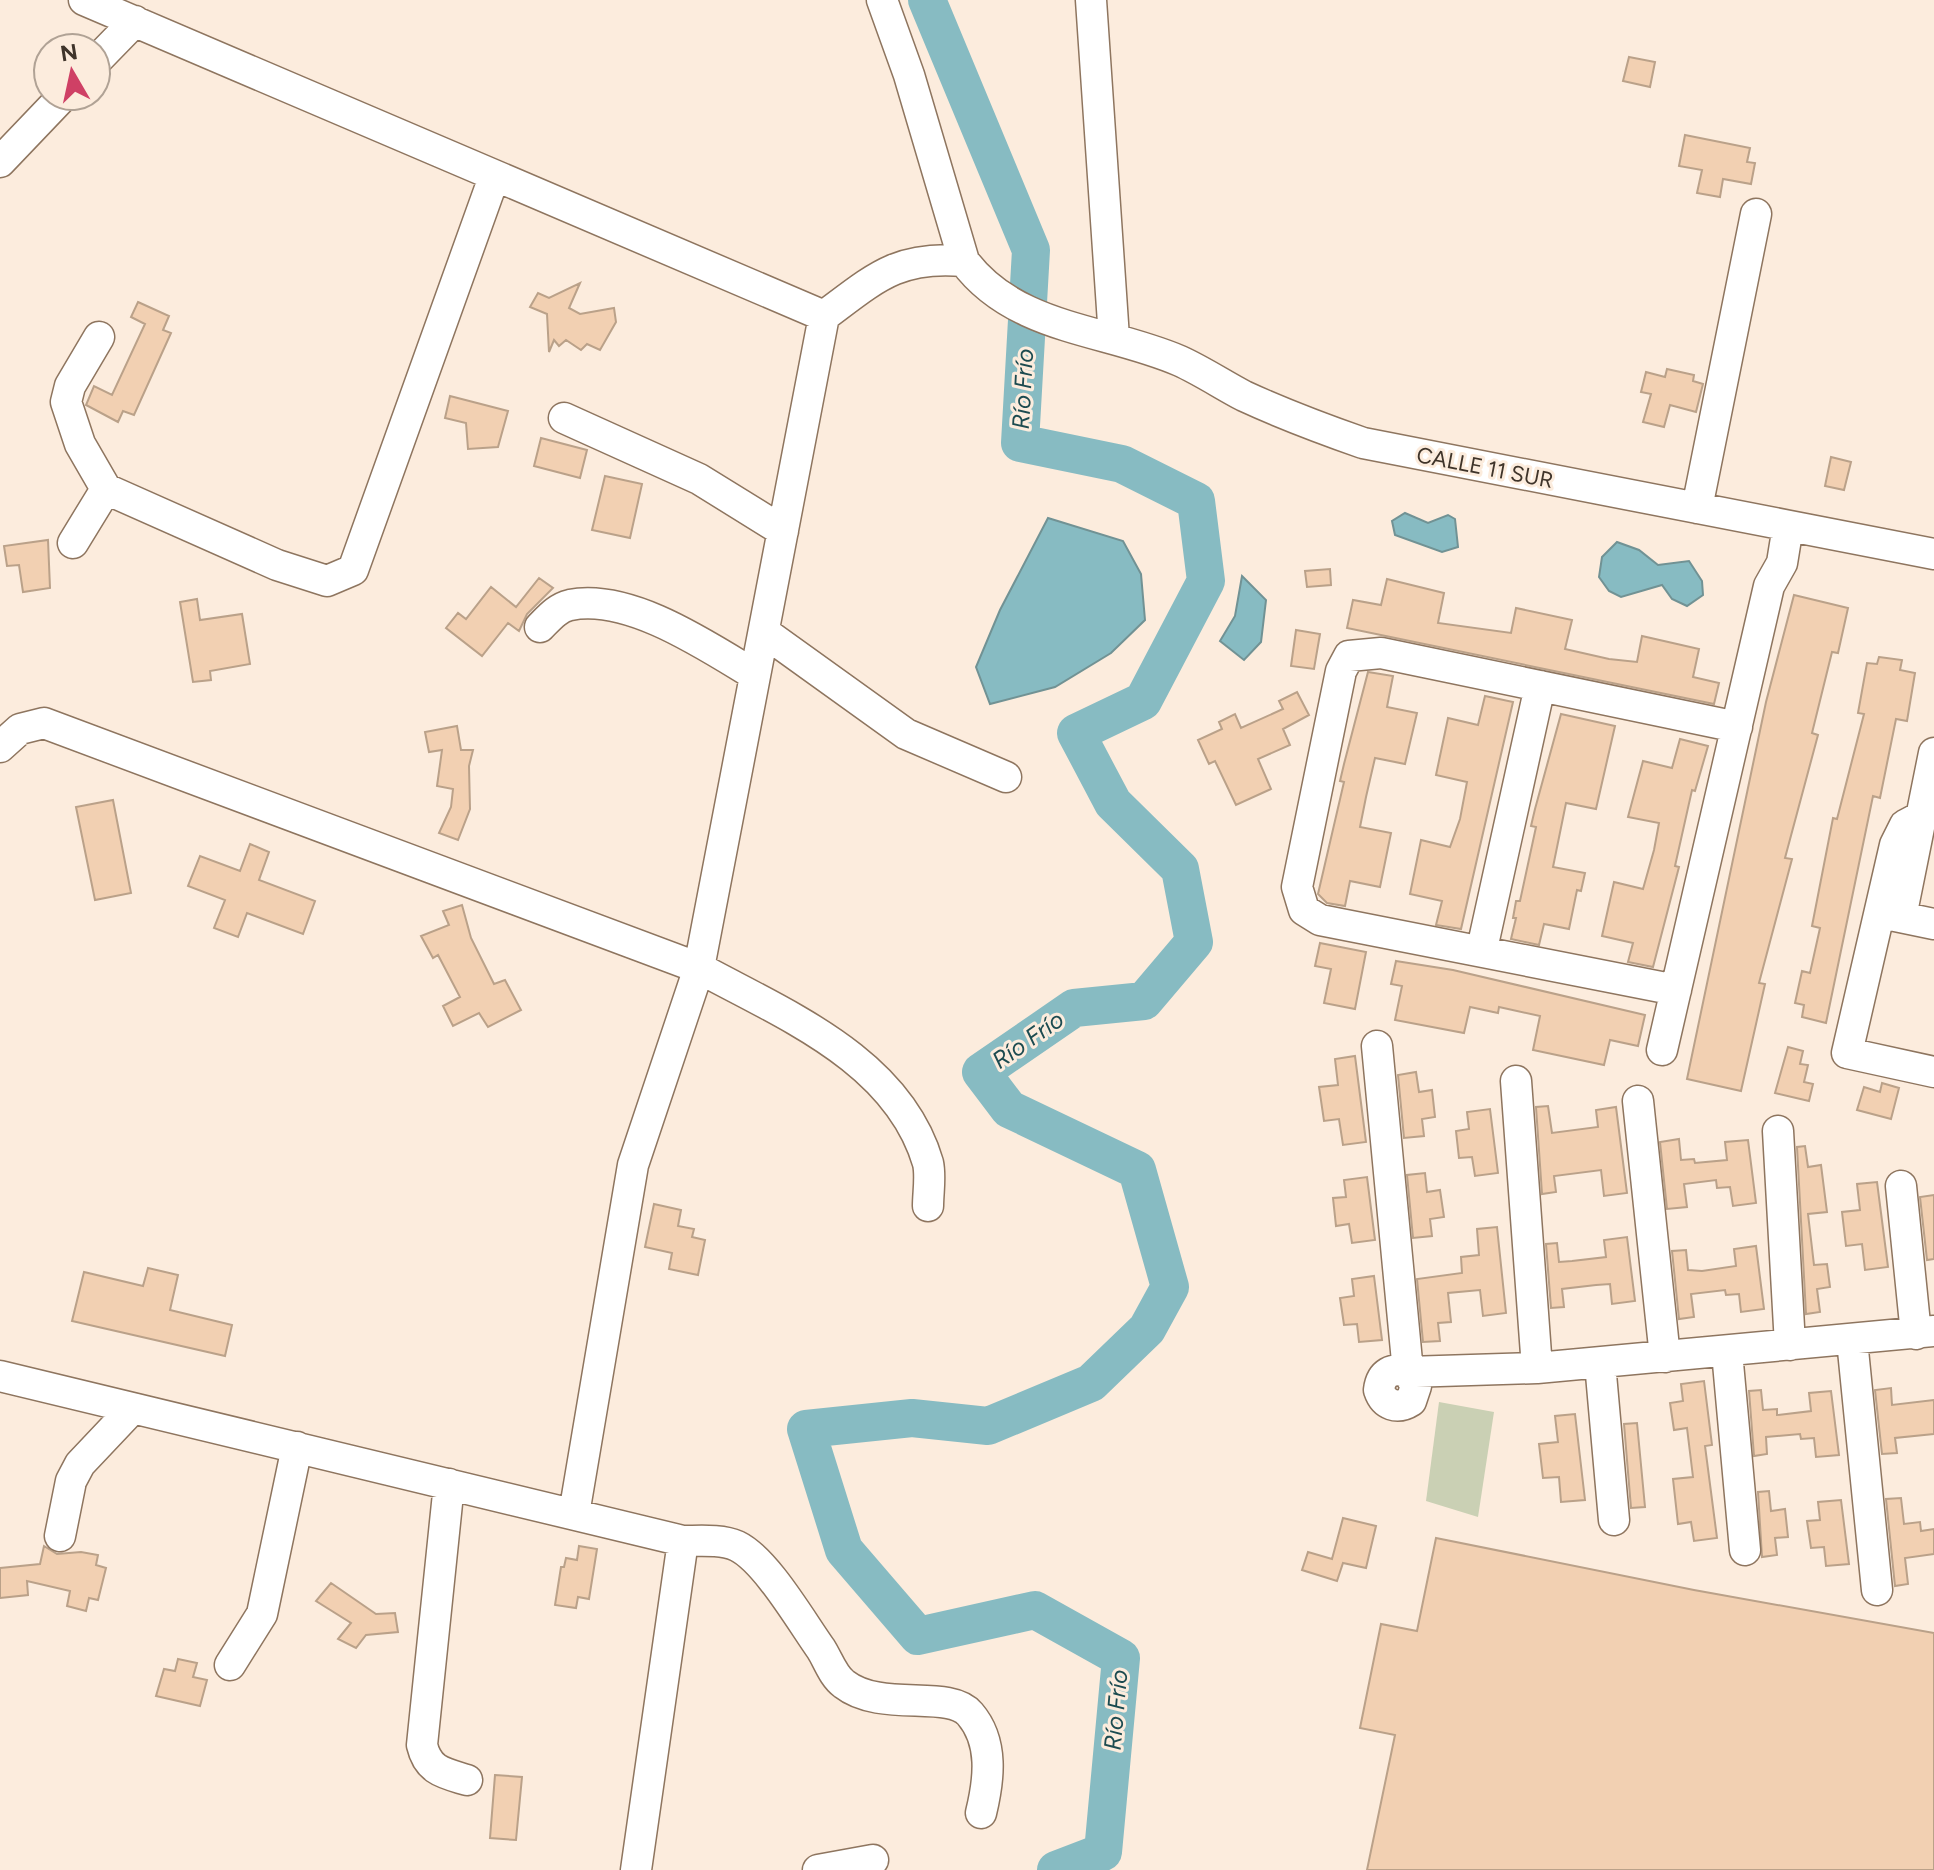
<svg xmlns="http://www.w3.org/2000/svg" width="1934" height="1870" font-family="Figtree,sans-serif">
<rect width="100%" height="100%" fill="#fcecdd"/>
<path fill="#cad0b4" d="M1439,1402L1494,1412L1478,1517L1426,1501Z"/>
<path fill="#87bbc2" stroke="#719294" stroke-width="2" d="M1405,513L1428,523L1448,515L1455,519L1458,547L1442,552L1395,535L1392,521Z
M1048,518L1123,541L1141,574L1145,620L1111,653L1055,687L990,704L976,667L1000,610Z
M1617,542L1639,550L1658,565L1689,561L1702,581L1703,595L1687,606L1672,599L1662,585L1621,597L1609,591L1599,577L1602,557Z
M1242,576L1266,600L1261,642L1244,660L1220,641L1235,616Z"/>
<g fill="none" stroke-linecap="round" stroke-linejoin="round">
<path stroke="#87bbc2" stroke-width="38" d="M927,0L1031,250L1020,443L1122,464L1196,501L1206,581L1143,701L1076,733L1113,803L1180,869L1194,942L1144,1001L1074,1008L981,1072L1009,1109L1137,1170L1170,1287L1147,1329L1091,1383L988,1426L912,1418L806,1429L844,1550L918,1636L1035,1610L1121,1658L1103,1852L1056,1870"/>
</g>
<path fill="#f2d0b2" stroke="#baa189" stroke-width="2" d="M1629,57L1655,62L1650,87L1623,81Z
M1685,135L1750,148L1747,162L1755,163L1751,184L1723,179L1720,197L1697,193L1702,170L1679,166Z
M580,283L569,308L580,314L614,308L616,322L600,350L587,344L581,350L566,340L559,346L554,340L549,352L547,314L530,307L538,293L549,298Z
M138,302L169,316L163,330L171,333L134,415L123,411L118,422L86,405L94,386L112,395L145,324L131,317Z
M1667,369L1694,375L1693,381L1703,384L1696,412L1670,405L1664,427L1643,422L1651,394L1641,392L1646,372L1665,377Z
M450,396L508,411L498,447L468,449L466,423L445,418Z
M541,438L587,450L580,478L534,466Z
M1831,457L1851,462L1844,490L1825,486Z
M605,476L642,484L630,538L592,530Z
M48,540L50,588L23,592L19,565L7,566L4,546Z
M1330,569L1331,585L1307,587L1305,571Z
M539,578L553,588L527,614L519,631L508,623L482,656L446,628L458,613L466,619L491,587L516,607Z
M1387,579L1444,593L1438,623L1511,633L1516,608L1572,620L1565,649L1609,659L1637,662L1642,636L1699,649L1693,677L1719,683L1714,704L1347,628L1353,600L1381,605Z
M1794,595L1848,608L1838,653L1832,652L1812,733L1818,735L1785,858L1792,859L1759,983L1765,984L1741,1091L1687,1079L1766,702Z
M197,599L200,620L242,614L250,664L210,671L211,680L193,682L180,602Z
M1296,630L1320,634L1314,669L1291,666Z
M1879,657L1902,660L1900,670L1915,673L1907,721L1896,719L1880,798L1873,796L1826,1023L1802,1017L1804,1005L1795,1003L1802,971L1810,973L1820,928L1812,926L1833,818L1837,819L1864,714L1858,713L1867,663L1877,664Z
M1368,672L1393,676L1387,707L1417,713L1405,764L1375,758L1366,797L1360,827L1391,833L1380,887L1350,881L1345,906L1327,903L1318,894L1344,782L1340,781L1344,764Z
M1297,692L1309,715L1283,729L1290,745L1258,759L1271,789L1236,805L1215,761L1209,764L1198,740L1222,729L1219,722L1235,714L1241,728L1283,709L1279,701Z
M1485,696L1513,702L1461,929L1436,925L1442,901L1410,894L1421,840L1450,847L1460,819L1467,782L1436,775L1448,718L1478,725Z
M1561,714L1615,726L1596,809L1566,803L1553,867L1585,873L1581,891L1577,890L1569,929L1544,924L1539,945L1511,939L1516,918H1513L1516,901H1520L1536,827L1531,826L1535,809Z
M457,726L461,750H473L469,766L470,809L458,840L439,833L451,807L453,789L437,786L442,750L429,752L425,732Z
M1680,739L1708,746L1695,791L1692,790L1675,866L1679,867L1653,967L1628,962L1633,943L1602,936L1614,882L1643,889L1654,850L1659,823L1628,817L1643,761L1672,768Z
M113,800L131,893L95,900L76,807Z
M250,844L269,852L259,880L315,901L303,934L247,913L238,937L214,928L225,900L188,886L200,856L240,871Z
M462,905L471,938L494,984L505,980L521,1010L488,1027L479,1013L453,1026L443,1006L460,997L438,955L433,958L421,936L449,925L443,911Z
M1320,943L1366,952L1355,1009L1324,1003L1331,969L1315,966Z
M1396,961L1453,970L1645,1015L1638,1046L1610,1040L1604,1065L1533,1050L1540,1016L1499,1007L1498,1013L1470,1007L1464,1033L1395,1020L1402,986L1391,984Z
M1788,1047L1803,1051L1800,1064L1808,1065L1804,1082L1813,1084L1809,1101L1775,1093Z
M1355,1056L1366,1142L1343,1145L1339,1119L1324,1121L1319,1087L1338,1085L1335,1059Z
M1416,1072L1419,1092L1432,1090L1435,1117L1422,1119L1424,1136L1404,1138L1398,1075Z
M1882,1083L1899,1088L1891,1119L1857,1110L1864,1087L1880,1092Z
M1548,1106L1552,1133L1598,1127L1596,1110L1616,1107L1627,1193L1604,1196L1601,1170L1554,1176L1556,1192L1542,1194L1536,1107Z
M1490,1109L1498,1173L1475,1176L1472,1157L1459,1158L1456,1131L1469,1129L1467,1112Z
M1679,1139L1681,1160L1694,1159L1695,1163L1727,1160L1725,1142L1748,1140L1756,1203L1733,1206L1730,1187L1717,1188L1716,1180L1684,1184L1687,1207L1667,1209L1660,1142Z
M1805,1146L1808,1167L1821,1165L1827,1212L1808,1214L1814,1265L1827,1264L1830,1287L1817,1289L1820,1312L1806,1314L1797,1147Z
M1425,1173L1427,1192L1440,1190L1444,1217L1430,1219L1432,1236L1413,1238L1407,1175Z
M1367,1177L1375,1240L1352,1243L1349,1224L1336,1226L1333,1198L1346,1197L1344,1180Z
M1877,1182L1888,1267L1865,1270L1862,1244L1846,1246L1842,1212L1860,1210L1857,1184Z
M1934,1195V1259L1927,1260L1920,1197Z
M654,1204L681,1210L678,1226L694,1229L692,1237L705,1240L698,1275L669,1269L672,1253L645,1247Z
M1497,1227L1506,1313L1483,1316L1480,1290L1448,1293L1451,1322L1438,1323L1440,1341L1423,1342L1417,1279L1462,1273L1461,1257L1479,1255L1477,1229Z
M1627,1237L1635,1301L1612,1304L1610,1284L1596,1285L1562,1289L1564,1307L1551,1308L1546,1244L1557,1243L1559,1262L1572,1261L1606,1257L1604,1240Z
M1756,1246L1764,1309L1741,1312L1739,1294L1726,1295L1725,1290L1691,1294L1694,1317L1679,1319L1672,1251L1686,1250L1688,1270L1702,1271L1736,1266L1734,1249Z
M148,1268L178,1275L170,1310L232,1325L225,1356L72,1321L84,1272L143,1286Z
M1374,1276L1382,1340L1359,1342L1357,1324L1344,1325L1340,1298L1354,1296L1352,1279Z
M1704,1381L1712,1445L1705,1446L1717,1538L1694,1541L1691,1522L1678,1524L1673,1479L1693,1477L1687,1428L1674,1430L1670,1403L1683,1401L1681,1384Z
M1891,1388L1892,1405L1934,1400V1434L1895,1438L1897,1453L1882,1454L1875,1390Z
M1761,1390L1763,1410L1777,1409V1415L1811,1411L1809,1393L1831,1391L1839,1455L1816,1457L1814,1438L1801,1439L1800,1434L1766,1437L1767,1454L1754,1456L1749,1391Z
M1575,1414L1585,1500L1561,1502L1559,1477L1543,1478L1539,1444L1558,1442L1555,1416Z
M1637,1423L1645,1507L1631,1508L1624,1424Z
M1769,1491L1771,1511L1785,1509L1788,1537L1775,1538L1777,1555L1762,1557L1758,1492Z
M1901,1498L1904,1524L1920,1522L1921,1531L1934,1529V1554L1905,1558L1908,1584L1895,1586L1886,1499Z
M1841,1500L1849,1564L1826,1566L1824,1547L1811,1548L1807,1521L1820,1520L1818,1502Z
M1343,1518L1376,1526L1366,1568L1343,1563L1337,1581L1302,1570L1308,1552L1332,1559Z
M1436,1538L1694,1590L1934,1633V1870H1367L1395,1735L1360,1728L1381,1624L1417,1631Z
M44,1546L57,1554L81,1552L98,1555L96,1565L106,1568L98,1600L89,1598L86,1611L67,1606L70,1591L27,1581L28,1595L0,1598V1568L40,1564Z
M579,1546L597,1549L589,1599L578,1597L576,1608L555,1605L561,1567H564L566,1558L577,1560Z
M331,1583L376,1614L395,1613L398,1632L366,1635L356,1648L338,1639L351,1623L316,1601Z
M178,1659L197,1663L193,1677L207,1680L200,1706L156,1696L164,1669L175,1671Z
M495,1775L522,1777L516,1840L490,1838Z"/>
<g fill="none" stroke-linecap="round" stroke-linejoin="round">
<g stroke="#8e755f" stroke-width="33">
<path id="minor" d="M84,0L824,316
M882,0L909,75L964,261C1015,330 1107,329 1180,361C1202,371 1223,385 1244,396C1283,414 1323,429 1363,443L1934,554
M1091,0L1114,338
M96,61L135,21
M0,162L63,96
M99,337L70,386L66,402L80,444L106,489L277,565L327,581L353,570L494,177
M564,418L699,479L783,531
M1697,508L1756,214
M73,543L106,489
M540,627C549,618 557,608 570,605C629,593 707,646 755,675
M764,632L906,734L1006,777
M0,747L20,729L44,723L699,968L633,1165L574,1514
M1922,816L1905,825L1895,845L1847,1053L1934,1072
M1881,913L1934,924
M1901,917L1934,753
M1482,949L1540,686
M1676,990L1320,920L1304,910L1297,887L1341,671L1349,656L1381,653L1737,727
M1377,1046L1408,1372L1416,1386L1411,1401C1397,1410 1384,1405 1379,1390C1381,1373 1392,1367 1408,1372L1537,1368L1934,1331
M1662,1050L1769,586L1782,563L1788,526
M1516,1081L1537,1368
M1638,1101L1665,1357
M1778,1131L1790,1345
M1901,1186L1916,1334
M928,1206C928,1193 931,1176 928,1163C898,1060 785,1015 699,968L824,316C875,278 898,255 964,261
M1852,1340L1877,1590
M1727,1352L1745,1550
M1600,1363L1614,1520
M0,1376L683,1541C700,1541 721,1539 737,1546C766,1560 801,1621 821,1649C828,1660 833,1676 844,1684C881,1713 949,1689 970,1714C994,1742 989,1780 981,1813
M449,1484L422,1745C428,1771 444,1773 467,1780
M60,1536L71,1481L80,1464L132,1409
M230,1665L262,1614L297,1447
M636,1870L683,1541
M818,1870L873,1860"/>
</g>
<use href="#minor" stroke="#fff" stroke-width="30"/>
</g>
<g text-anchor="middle" stroke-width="6" stroke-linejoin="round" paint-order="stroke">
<g font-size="22" fill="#3f342a" stroke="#fcecdd">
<text transform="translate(1485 467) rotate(11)" y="8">CALLE 11 SUR</text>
</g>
<g font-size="24" font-style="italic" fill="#1c4b50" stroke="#fcecdd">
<text transform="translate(1023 389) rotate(-87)" y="8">Río Frío</text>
<text transform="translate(1028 1040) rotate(-35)" y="8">Río Frío</text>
<text transform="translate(1116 1710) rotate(-85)" y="8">Río Frío</text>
</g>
</g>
<g transform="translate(72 72) rotate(351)"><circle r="38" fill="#fcecdd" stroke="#b0a295" stroke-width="2"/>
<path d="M0-6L14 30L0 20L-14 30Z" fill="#cf4065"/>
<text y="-12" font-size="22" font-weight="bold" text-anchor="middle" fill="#3f342a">N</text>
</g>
</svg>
